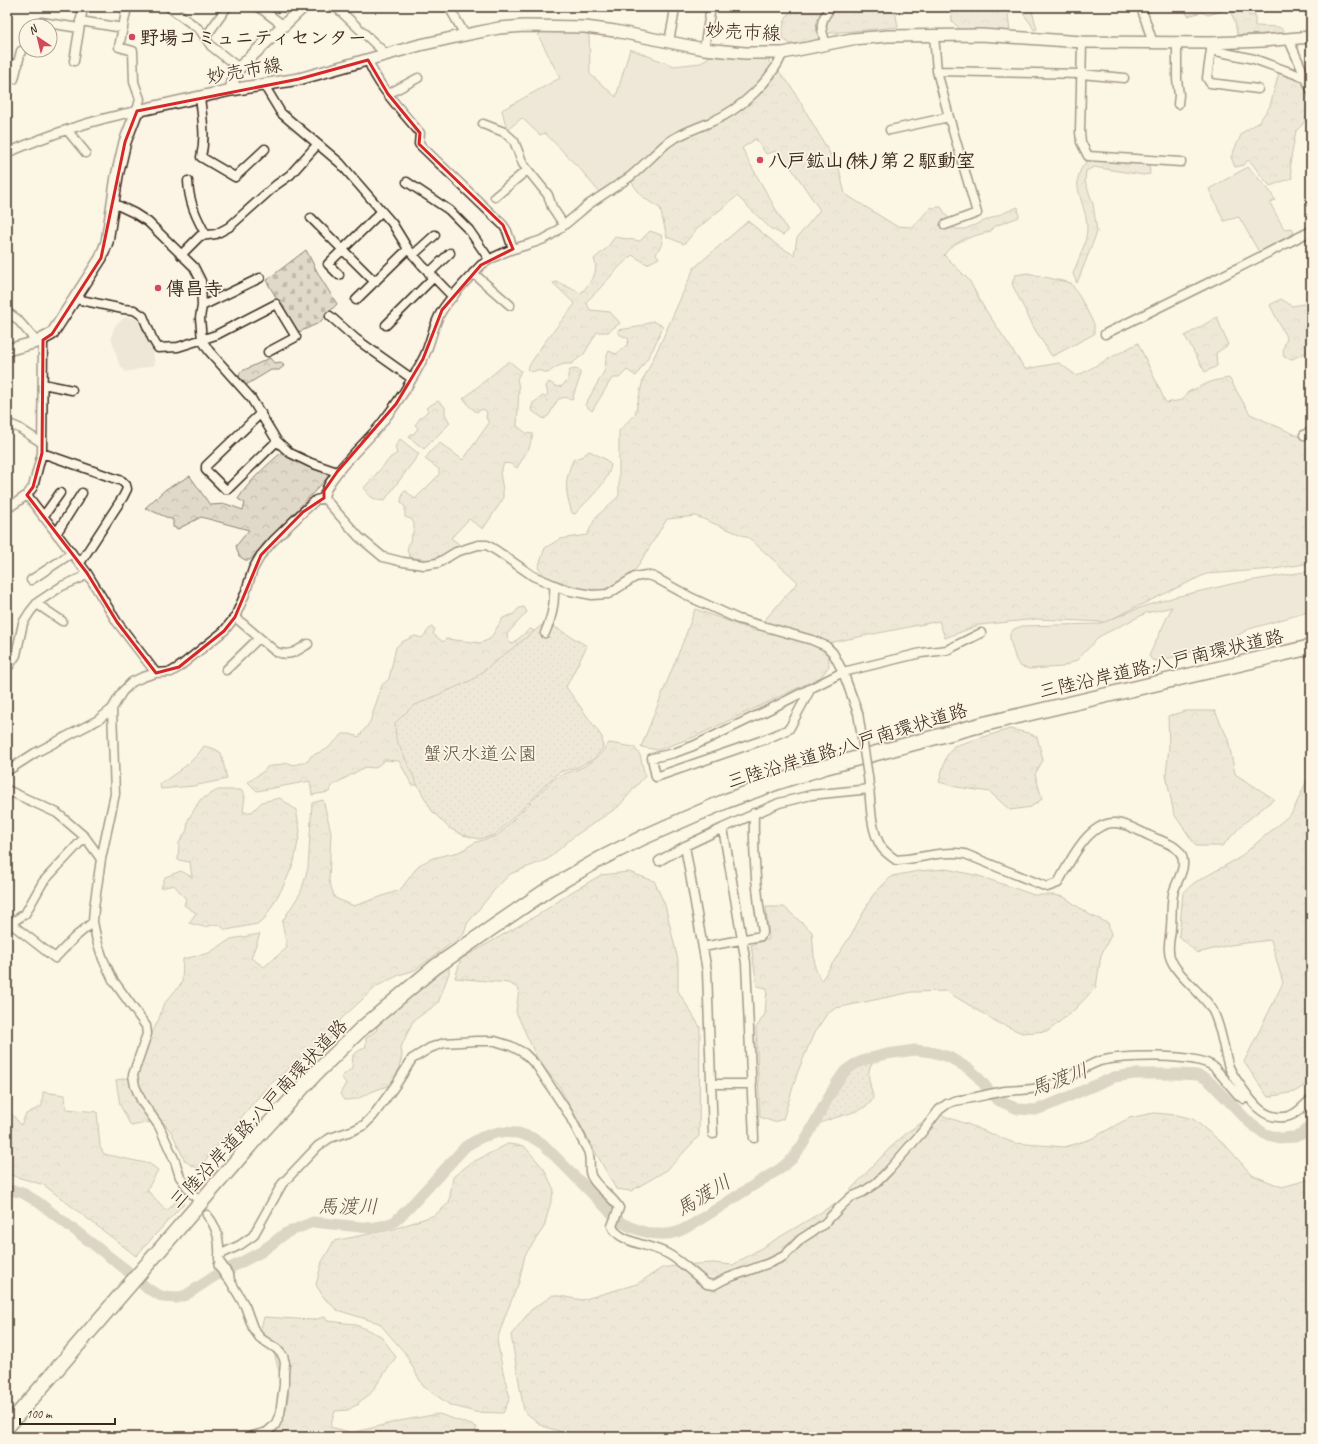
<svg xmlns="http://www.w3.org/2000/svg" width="1318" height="1444" font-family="Caveat,'Klee One',sans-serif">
<defs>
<pattern id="forest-crowns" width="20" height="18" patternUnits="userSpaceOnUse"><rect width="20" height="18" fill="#e0d8c8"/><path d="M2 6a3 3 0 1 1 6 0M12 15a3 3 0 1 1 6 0" fill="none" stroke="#c1baab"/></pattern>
<pattern id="cemetery-stones" width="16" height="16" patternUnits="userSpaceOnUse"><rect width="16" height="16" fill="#e0d8c8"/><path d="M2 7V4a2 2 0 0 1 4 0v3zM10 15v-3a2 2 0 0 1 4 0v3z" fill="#c1baab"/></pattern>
<pattern id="park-dots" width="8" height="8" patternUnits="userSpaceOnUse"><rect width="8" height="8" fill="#e0d8c8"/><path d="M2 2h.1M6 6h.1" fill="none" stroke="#c1baab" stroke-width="1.8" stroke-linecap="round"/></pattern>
</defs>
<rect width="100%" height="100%" fill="#fcf5e5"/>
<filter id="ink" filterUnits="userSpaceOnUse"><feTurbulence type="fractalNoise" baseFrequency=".025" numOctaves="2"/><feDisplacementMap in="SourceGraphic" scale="8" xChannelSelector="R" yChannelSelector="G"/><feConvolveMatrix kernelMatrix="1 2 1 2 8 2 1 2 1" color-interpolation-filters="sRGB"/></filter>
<g filter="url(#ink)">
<path fill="#eee6d6" d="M125,317L137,318L144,328L152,344L155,365L126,372L119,364L111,337L115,326Z"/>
<path fill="#e0d8c8" stroke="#8e8173" d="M545,30L589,34L590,74L616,97L630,49L674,66L701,63L710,56L747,59H768L772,67L757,86L729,109L659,146L614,185L599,192L582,171L545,133L540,135L522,118L507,130L502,110L560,78L538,35Z
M1248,167L1269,190L1275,200L1270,203L1284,229L1292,228L1294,233L1259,252L1239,217L1224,221L1209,189Z
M1311,571V611L1249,629L1215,648L1195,651L1159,661L1152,660L1149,656L1172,607L1146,613L1100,636L1077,660L1062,667L1029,669L1020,666L1016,660L1010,640V634L1014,629L1022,626L1098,624L1145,606L1175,597L1236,583Z"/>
<path fill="url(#forest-crowns)" stroke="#8e8173" d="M795,7H835L838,9L843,7H896L895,10L898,27L830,33L811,42L790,44L782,38C783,23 785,17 795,7Z
M951,7H1031L1037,29L1034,30L1031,24L1018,7L1008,15L1010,32L982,29L961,30L952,21Z
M1184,7H1247L1249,16L1255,15V26L1278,27L1284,30L1283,33L1243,35L1237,34L1235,21L1229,9L1208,15L1202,12L1188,16Z
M1281,65L1297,68L1307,92L1310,110L1303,124L1296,131L1290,164L1292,178L1270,186L1259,173L1252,163L1248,160L1244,165L1235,167L1231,157L1242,133L1259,122L1270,106Z
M777,69L791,86L839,169L845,194L896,226L913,227L930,208L941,207L955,229H965L1018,207L1019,217L993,227L991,231C975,236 953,240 944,255L969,280L983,306L1025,369L1059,363L1077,376L1138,343L1166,403L1182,400L1188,392L1213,381L1229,378L1250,414L1309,441L1311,443V563L1274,569L1206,574L1105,622L1037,619L979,625L945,638L939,621L828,643L829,666L821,677L694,737L658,750L641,747L685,637L695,609L755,631L798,582L749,538L696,516L667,519L634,572L600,592L580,588L546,577L538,568L545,548L560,539L587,535L596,517L619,496V431L635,414L643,380L663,338L694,268L748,221L777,245L794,255L797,238L820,210L788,163L776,151L766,154L756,139L742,148L749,162L788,231L783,235L770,228L737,196L698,228L684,244L667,237L660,208C644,199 641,196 631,181L668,147L713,126L750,102Z
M1088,160L1149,164L1150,174L1143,175L1094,167L1086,171L1085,181L1093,204L1097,232L1077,283L1073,274C1078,260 1086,245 1087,230C1088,203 1065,183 1088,160Z
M650,231L661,235L663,242L656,254L659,258L647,264L632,255C615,269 603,287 586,302L590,310L610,312L620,323L608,332H597L584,354L571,364C562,363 555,367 548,373L537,370L532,372L527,369L544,343L575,304L553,283L557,282L581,293C589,284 600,274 594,259L607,248L615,237L640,241Z
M1027,273L1071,283L1082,301L1094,324V334L1053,356L1051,355L1034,328L1012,284L1015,275Z
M1281,299L1292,306L1304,304L1311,316V359L1307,352L1292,359L1284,357C1282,352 1284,344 1287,339L1270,305Z
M1217,317L1228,345L1216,353L1217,366L1205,372L1185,336Z
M653,321L663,326L653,349L636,376L627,370L619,378H612L592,411L585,405L605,370L606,358L609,351L616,354L627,345L629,339L619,334L618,330L638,327Z
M270,358L274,363L281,362L284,366L279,370H271L246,385L239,378L240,372Z
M509,361L521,371L517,379L519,388L517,426L526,433L533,434L529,448L517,468L511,464L504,463L500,473L503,490V499L483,529L469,519L451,538L459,544L460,548L429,560L410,557L407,550L414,529V523L411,519L405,517V507L401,502L403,492L406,491L415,499L439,475V469L425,459L431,451L440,443L463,460L489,423L486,418L487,412L483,409L476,412L468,405L467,402L463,399Z
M577,369L580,372C580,384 574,388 573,399L570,400L566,397L558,399L549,415L544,419L531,410L533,403L543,396L545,397L548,394L546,386L549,382L557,387L562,386L568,380V375L570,370Z
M438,401L445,407V414L450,423L424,449L409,437L411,434H414L418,428L415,425L421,417L428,411L426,408Z
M400,439L419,454L384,501C376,500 367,497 364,488L391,457L393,456L397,453L395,447Z
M283,451L331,474L250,560H245L239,556L236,546L249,530L201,517L178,529L173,527V520L145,508L166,489L190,476L210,505L226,504L243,510L245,503L238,499C250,480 266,466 283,451Z
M589,451L605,459L611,465C608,484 587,500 575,514L572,513C565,490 564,482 573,460L583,456Z
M524,607L527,612L507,634L508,641L512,644L530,629L539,633L426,785H412L399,761L385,760L375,768L365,767L331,786L329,792L312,795L310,781L257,791L248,782L264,771L267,767L288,763L294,765L308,761L311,756L327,749L343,734H350L359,737L370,722L382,685L389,679L396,647L402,642L415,636L422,638L431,627L435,629L433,634L443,642L446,639L481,643L490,639L503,618L514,614L519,608Z
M1186,711H1215L1228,739L1235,774L1274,799L1244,823L1222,846H1196L1174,814L1166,775L1169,747L1168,716Z
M1010,729L1028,733L1037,737L1043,760L1035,774L1042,799L1031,807L1010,810L990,792L957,787L939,782L946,757L954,746Z
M609,743L634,747L640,755L645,776L618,807L573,837L548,859L510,874L496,888L479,909L467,924L464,934L415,970L399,975L377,986L341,1019L329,1041L313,1056L304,1055L265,1089L198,1169L185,1161L172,1133L161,1120L131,1126L120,1105L116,1080L129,1078L159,1019L163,1005L182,983L183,959L209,953L231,939L260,934L251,958L264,967L287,948L282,922L301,892L308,868L312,803L323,800L331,832L329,881L335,898L354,906L400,890L419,865L433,858L459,852L476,842L497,836L554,779C566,771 583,770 594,760C600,756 604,749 609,743Z
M204,746L215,749L221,753L227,779L193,786L161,789L160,784C176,773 193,763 204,746Z
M1311,772V1082L1294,1092L1268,1097L1244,1062L1283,983L1271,940L1230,945L1197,953L1179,936L1183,893L1194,883L1239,858L1292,813Z
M218,790H241L245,796L243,812H252L262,802L280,798L296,810L300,831L294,862L284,885L265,918L257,924L226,930L218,924L204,927L189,923L196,913L184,905L186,899L174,885L161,888L165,877L181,871L192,877L190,862L178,860L179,843L187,830L188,820L200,800Z
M946,869L979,876L1034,895H1054L1064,897L1090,915L1108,923L1111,935L1101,955L1096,987L1074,1010L1048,1031L1022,1033L997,1022L946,991L912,992L836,1008L827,1014L814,1033L798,1071L783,1119L774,1122L760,1117L756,1028L765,1014L767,988L757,986L751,945L769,939L766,907H784L812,932L815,968L821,981L851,935L873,895L892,876L919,871Z
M629,872L654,881L665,905L678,960V991L700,1027L699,1136L667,1170L631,1191L616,1189L559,1086L538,1060L516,1012L519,989L509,983L455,978L461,959L541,913L570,893L601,875Z
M449,967V973L438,1003L413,1021L401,1047L402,1056L397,1075L390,1085L371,1092L357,1099L344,1100L340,1094L346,1083L341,1077L352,1068L353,1055L366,1046V1038L376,1031L378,1025L408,998Z
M43,1092L65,1095L66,1109L97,1112L100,1147L104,1154L150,1164L158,1170L147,1190L167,1211L177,1200L184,1203L136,1256L44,1185L7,1174V1113H11L21,1125L26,1114L42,1106Z
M1154,1113L1177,1115L1193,1119L1226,1146L1252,1175L1282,1187L1311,1179V1437H566L559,1431L542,1426L524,1411L511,1335L531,1310L553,1295L582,1300L637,1284L662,1268L682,1265L713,1263L733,1265L840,1201L889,1149L909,1131L927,1119L941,1115L967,1124L1014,1143L1065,1147L1091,1139L1129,1118Z
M508,1144L524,1146L544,1169L554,1190L544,1227L525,1255L519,1282L507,1311L497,1340L503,1372L510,1398L503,1413L475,1412L450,1405L423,1386L405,1353L379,1323L337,1310L325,1299L316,1285L322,1262L334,1241L394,1229L435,1215L449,1203L453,1177L471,1163Z
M264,1317L312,1320L325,1317L327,1321L354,1324L381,1336L396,1357L370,1394L359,1402L358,1405H356L348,1410L335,1411L330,1427L352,1433L399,1421L439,1414L477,1427L473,1437H259L276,1429L284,1417L289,1393L278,1368L275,1356L261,1329Z"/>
<path fill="url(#cemetery-stones)" stroke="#8e8173" d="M306,250L320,277L337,304L319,323L297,333L267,282L268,279Z"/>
<path fill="url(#park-dots)" stroke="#8e8173" d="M546,622L587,646L566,687L602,737L603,748L594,759L578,767L560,772L553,777L531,800L495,835L479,839L463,835L449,828L432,811L418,786L396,739L395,723L413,706L472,680Z
M869,1062L872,1063C865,1073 871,1086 873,1097C871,1112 833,1116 821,1123L819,1120C834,1095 840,1074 869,1062Z"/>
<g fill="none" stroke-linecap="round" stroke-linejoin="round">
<path stroke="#b7ad9e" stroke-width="11" d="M7,1190L21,1192L38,1202L124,1268L148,1289L163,1297L176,1298L186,1295L215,1276L261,1252L286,1233L313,1222L370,1228L382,1226L394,1222L408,1209L466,1146L482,1137L499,1132L518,1133L533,1138L543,1144L620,1222C637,1231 658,1238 677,1232C688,1228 699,1220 709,1214C733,1199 756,1183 780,1169L792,1159L803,1144L836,1084L845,1071L855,1064L867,1059L887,1054L915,1050L932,1052L949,1057L969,1069L977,1076L997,1100L1018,1109L1035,1110L1047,1106L1114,1077L1134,1074H1180L1197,1075L1207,1079L1251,1124L1265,1134L1280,1138L1295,1137L1302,1134L1311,1125"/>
<g stroke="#3b2a1e" stroke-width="11">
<path id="street" d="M169,7L200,30L211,46L239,68
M259,7L284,26
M336,7L386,54
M449,7L465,35
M1141,7L1153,43
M80,21L123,28
M41,26V22L79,28
M934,35L937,71L949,117L977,213L945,225
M205,38L227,7
M1289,40L1311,90
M669,41L673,21L675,7
M1082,42L1080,132L1081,142L1088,156L1181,162
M1177,43V79L1179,95L1178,104
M1210,43L1211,50L1254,59L1306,78
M826,44C820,27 819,22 831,7
M704,49L711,7
M1211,50L1207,78L1210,83L1258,89
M368,60C378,87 401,110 420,133L419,144L503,225L507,231L513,249
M74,61L83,7
M7,63L18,65
M937,71L1081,74L1124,78
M14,79L21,51
M264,85L281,113L340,163L392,223L408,249L422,265L453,297
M388,94L418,78
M200,97C202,116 206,137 201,157L235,177L265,149
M483,124L504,132L514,141L523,164L548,195L552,207L564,225
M67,130L86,153
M890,130L949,117
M7,153C48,135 92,120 137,111L140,99L134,82L133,51L119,47L127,7
M188,181C189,202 196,217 206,235
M407,182L449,210L469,230L489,259
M495,197L527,170
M113,203L134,213L148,222L194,267L201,281L202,306L200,318L202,340L209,351L251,398L277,441L290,453L311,463L337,472
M311,218L375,282
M181,255L200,236L216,234L229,227L276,185L290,175L317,145
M413,255L435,235
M429,273L450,253
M473,273L510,305
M339,275L328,264L381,212
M76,299L123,309L134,310L143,316L152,338L158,348L178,347L216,335L276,304L296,337L268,352
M356,300L408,249
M202,306L260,278
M7,312L17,319L37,342
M330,316L356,339L411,378
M386,325L433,278
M1105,334L1208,283L1311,231
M43,384L72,390
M261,413L206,466V470L225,489H228L277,441
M7,423L19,428L42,443
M1304,435L1311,431
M42,453L122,481L126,485L127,489L123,497L80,563
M324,498C325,478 368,441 381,424C396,405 413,379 424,357C431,342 433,326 441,312C451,296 468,279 481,265C491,258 502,253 513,249C525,245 537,243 548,237C562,228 575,216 588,205C602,195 617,186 631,176C643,166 654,154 667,143C680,133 698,128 713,121C741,109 771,81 783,53
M324,498L359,537L383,557L403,562L424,565L438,563L456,552L478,545H487L497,551L533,576L566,590L592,595L608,594L635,577L646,575L654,577L692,598L738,619L812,640L826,646L833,653L843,672L858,713
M7,509L27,495
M43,517L60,493
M56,534L82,493
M31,580L72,553
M37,604L62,621
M235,617L276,652C290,657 297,651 308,644
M545,633C552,618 555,601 554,585
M7,669L16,655L23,623L30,612L38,602L62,586L81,578L87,573
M226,670L259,638
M156,673L171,672L179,667L224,631L235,617L245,594L253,569L261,555L273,541L303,512L316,500L324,498
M810,690L789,729L766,739L656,777L652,758L674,753L693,746L766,711L843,672L921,653L947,650L981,633
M112,709L115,794L101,859L94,908L93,922L97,941L103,959L113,980L146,1026L147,1034L133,1075L135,1086L142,1102L159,1126L175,1161L180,1177L194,1196
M7,771L35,753L98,720L112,709L122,692L132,682L143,677L156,673L117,622L87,573L27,495L33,487L42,453L43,340
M868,776C871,798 869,830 882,848C886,853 892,857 896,860C920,859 941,850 965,854L1047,887L1058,883C1069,863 1088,821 1116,823C1128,824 1139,831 1150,836C1159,840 1175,844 1181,854C1188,867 1176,881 1173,894C1171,905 1172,917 1171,927C1171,935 1168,943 1169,951C1169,971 1204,993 1213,1011C1222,1029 1223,1049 1229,1067C1232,1074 1237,1081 1242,1088C1252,1102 1263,1119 1283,1117C1294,1117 1304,1106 1311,1099
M7,790L57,813L85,837L101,859
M723,828L746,963L754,1138
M85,837L43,882L25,914L14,921V926L55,958L74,938L93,922
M685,846L707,971L713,1134
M659,861L685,846L723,828L779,803L811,795L870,789
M703,947L761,936L763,932C756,892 753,854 754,813
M711,1084H752
M207,1215C218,1228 220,1242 219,1259
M219,1255L240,1245L253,1236L282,1184L318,1146L330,1138L354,1130L364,1125L373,1116L397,1083L412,1059L430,1048L444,1043L476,1041H495L511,1046L524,1053L537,1066L568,1113L588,1151C592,1160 587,1172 593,1179C600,1190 613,1197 619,1208L612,1226C618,1243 653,1245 668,1254C681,1261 695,1275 707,1284L714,1285L725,1279L772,1262L784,1256L801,1239L824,1224L842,1205L851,1197L863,1192L876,1183L889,1170L923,1131L939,1110L947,1104L954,1101C971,1099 988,1094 1005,1091C1020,1090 1033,1090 1047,1086C1067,1082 1081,1067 1100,1061C1121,1055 1196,1053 1214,1067L1239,1096L1244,1099L1248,1097
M228,1277L245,1306L253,1328L260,1338L277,1349L283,1356L285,1363L284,1373V1385L280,1414L275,1425L267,1432L249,1437"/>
</g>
<g stroke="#3b2a1e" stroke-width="14">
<path id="secondary" d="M231,90L234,77L239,68L303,7
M7,350L37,342L52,334L101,258L107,242L117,176L125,142L137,111L231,90L299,79L420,45L465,35L499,28L524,26L585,27L615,31L704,49L745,53H783L852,39L888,36L981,35L1082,42L1210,43L1263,41L1311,37
M220,1265L228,1277"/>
</g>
<g stroke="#3b2a1e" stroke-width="17">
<path id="highway" d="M7,1427L257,1137L314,1075L360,1030L435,967L550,888L600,859L644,837L726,801L778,782L825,767L984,724L1311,647"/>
</g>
<use href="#street" stroke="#fcf5e5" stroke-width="8"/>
<use href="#secondary" stroke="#fcf5e5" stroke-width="11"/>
<use href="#highway" stroke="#fcf5e5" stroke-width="14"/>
<g stroke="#3b2a1e" stroke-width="11" stroke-linecap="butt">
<path id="street-bridge" d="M858,713L868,776"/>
</g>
<use href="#street-bridge" stroke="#fcf5e5" stroke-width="8"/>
</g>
</g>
<path d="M0 0H1318V1444H0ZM368,60L388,94L420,133L419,144L503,225L513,249L481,265L442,310L423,359L396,404L337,472L324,491V498L303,512L261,555L235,617L224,631L179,667L156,673L117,622L87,573L27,495L33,487L42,453L43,340L52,334L101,258L125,142L137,111L299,79Z" fill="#fcf5e5" fill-opacity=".55" fill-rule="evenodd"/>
<path fill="none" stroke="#d62828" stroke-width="3" stroke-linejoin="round" d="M368,60L388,94L420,133L419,144L503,225L513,249L481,265L442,310L423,359L396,404L337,472L324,491V498L303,512L261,555L235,617L224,631L179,667L156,673L117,622L87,573L27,495L33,487L42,453L43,340L52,334L101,258L125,142L137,111L299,79Z"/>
<g fill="#d1495b" stroke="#fcf5e5" stroke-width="1.5">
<circle cx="132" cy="37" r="4"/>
<circle cx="760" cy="160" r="4"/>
<circle cx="158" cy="288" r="4"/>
</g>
<g text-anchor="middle" stroke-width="3.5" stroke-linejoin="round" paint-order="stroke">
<g font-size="19" fill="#3b2a1e" stroke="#fcf5e5">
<text transform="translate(743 31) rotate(3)" y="7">妙売市線</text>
<text transform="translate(244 70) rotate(-10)" y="7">妙売市線</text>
<text transform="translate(1161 663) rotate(-13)" y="7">三陸沿岸道路;八戸南環状道路</text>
<text transform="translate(847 745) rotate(-17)" y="7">三陸沿岸道路;八戸南環状道路</text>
<text transform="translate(258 1113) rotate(-47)" y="7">三陸沿岸道路;八戸南環状道路</text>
</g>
<g font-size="19" font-weight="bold" fill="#3b2a1e" stroke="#fcf5e5" text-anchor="start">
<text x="140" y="44">野場コミュニティセンター</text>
<text x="768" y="167">八戸鉱山(株) 第２駆動室</text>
<text x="166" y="295">傳昌寺</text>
</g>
<g font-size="19" fill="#645648" stroke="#fcf5e5">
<text x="480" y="760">蟹沢水道公園</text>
</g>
<g font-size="20" font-style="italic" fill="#605144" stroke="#fcf5e5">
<text transform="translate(1059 1079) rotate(-20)" y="7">馬渡川</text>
<text transform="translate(703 1195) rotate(-31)" y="7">馬渡川</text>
<text x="348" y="1213">馬渡川</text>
</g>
</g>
<rect width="1318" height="1444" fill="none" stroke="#fcf5e5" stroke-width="24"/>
<rect x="12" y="12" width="1294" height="1420" fill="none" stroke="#3b2a1e" stroke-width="1.5" filter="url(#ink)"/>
<g transform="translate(38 38) rotate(325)"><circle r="19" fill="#fcf5e5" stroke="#afa495"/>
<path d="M0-3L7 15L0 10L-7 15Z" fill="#d1495b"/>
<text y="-6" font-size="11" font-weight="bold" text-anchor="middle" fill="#3b2a1e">N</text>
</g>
<path d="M20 1418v6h95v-6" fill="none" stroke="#3b2a1e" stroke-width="2"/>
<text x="26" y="1418" font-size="12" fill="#3b2a1e" stroke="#fcf5e5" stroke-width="3" paint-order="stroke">100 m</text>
</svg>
